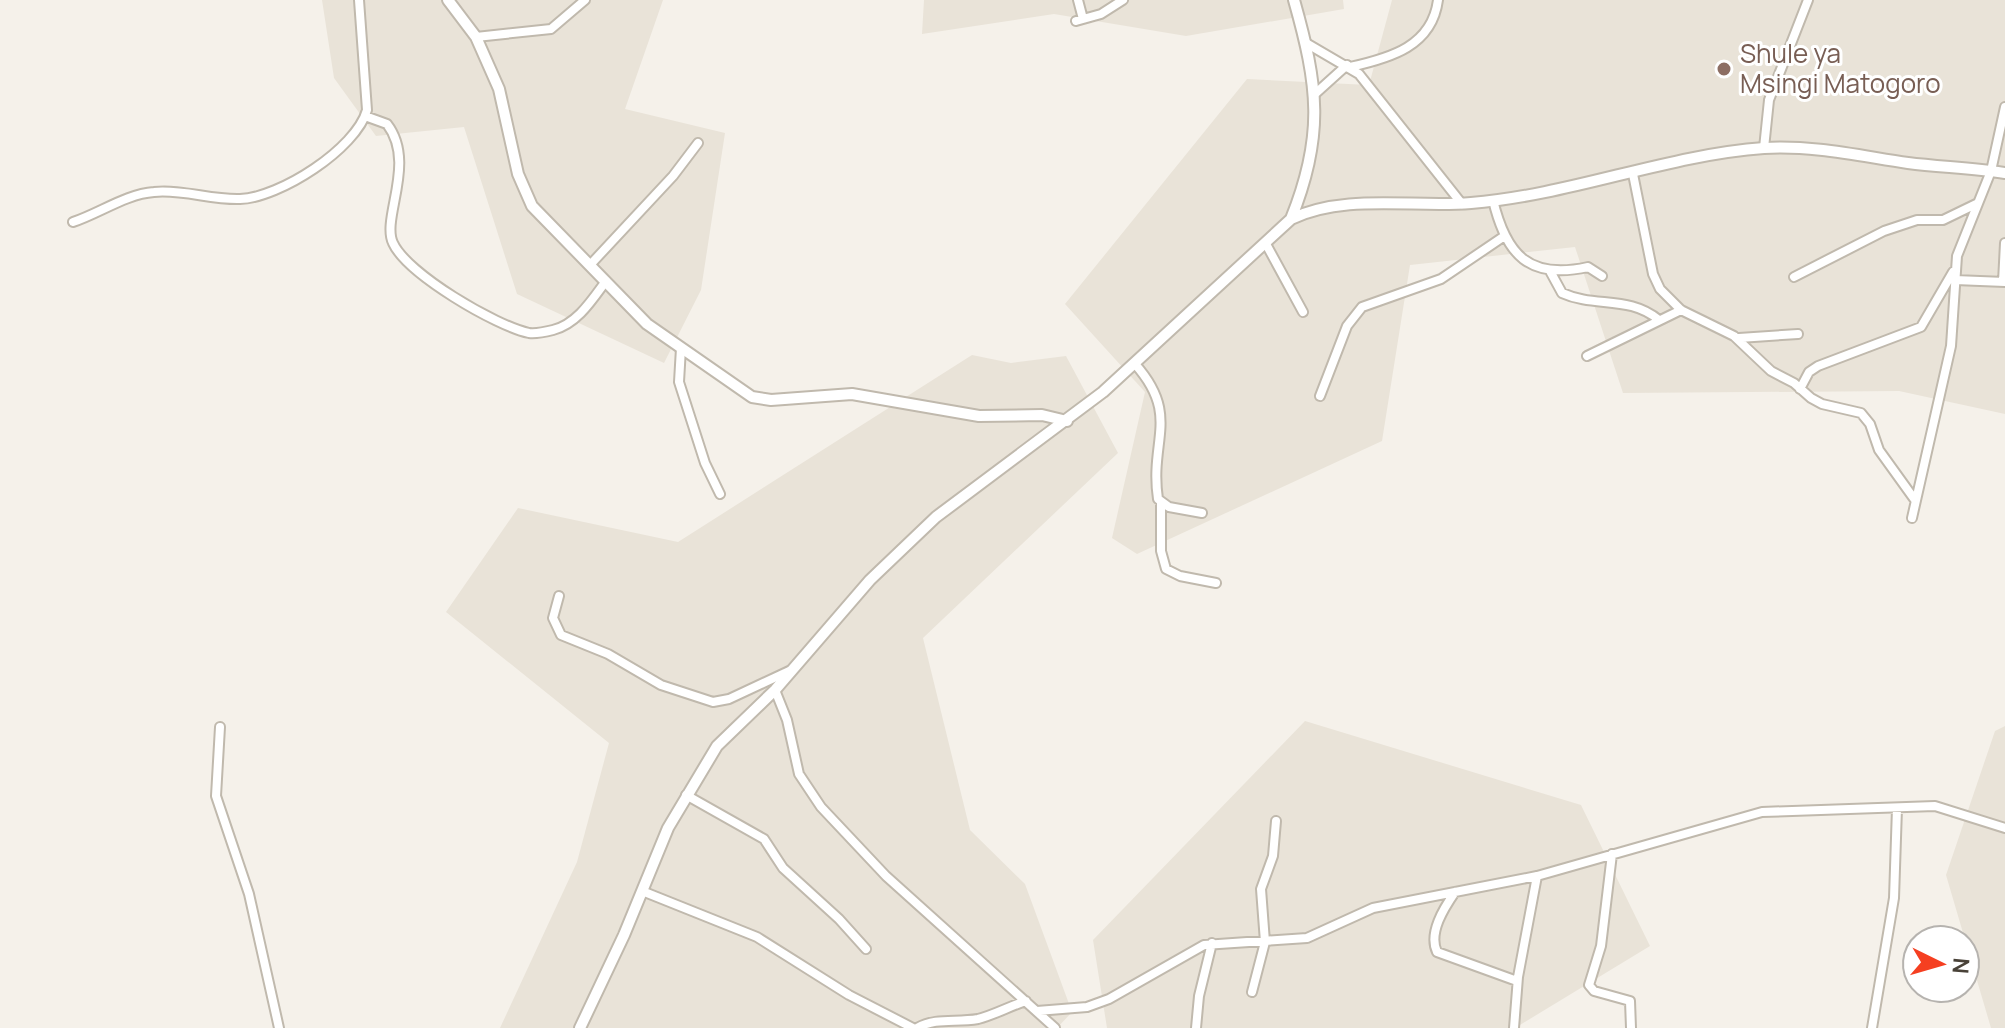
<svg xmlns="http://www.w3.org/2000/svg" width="2005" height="1028" font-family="Manrope,sans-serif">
<rect width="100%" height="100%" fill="#f5f1ea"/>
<path fill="#e9e3d8" d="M322,0H663L625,109L725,133L701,290L664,363L517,294L464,127L376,136L334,78Z
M924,0H1343L1344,9L1186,36L1054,14L922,34Z
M1392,0H2005V414L1899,391L1623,393L1575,247L1410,265L1382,441L1137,554L1112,538L1145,392L1065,304L1247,79L1369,85Z
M972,355L1011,363L1066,356L1118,453L923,638L970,830L1025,884L1072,1012L1057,1028H500L577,862L609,743L446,612L518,508L678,542Z
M1305,721L1581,805L1650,946L1515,1028H1107L1093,940Z
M2005,726V1028H1991L1946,875L1995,731Z"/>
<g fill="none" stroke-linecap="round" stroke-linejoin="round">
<g stroke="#c0b9ad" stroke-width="12">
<path id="minor" d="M1078,0L1083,19
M1076,21L1101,14L1123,0
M476,37L551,29L585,0
M1306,43L1359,74L1462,204
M1350,67C1391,58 1432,46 1438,0
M1316,93L1347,65
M365,116L387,124C417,163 381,218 393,243C407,274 496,326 529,333C537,334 545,332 553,330C577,324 592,300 606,281
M1764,148L1769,100L1808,0
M1633,174L1653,274L1660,289L1681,310L1734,336L1771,371L1794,383L1811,398L1822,404L1861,413L1870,424L1879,450L1915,500
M1493,200C1506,255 1529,280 1588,267L1602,276
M73,222C100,213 126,194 154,192C182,189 211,200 240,199C279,198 356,149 367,110L359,0
M1266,244L1303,312
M590,265L673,176L698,143
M1550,271L1562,293C1595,308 1629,295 1659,320
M1794,277L1884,231L1917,220H1943L1976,204
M1955,280L2005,282
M2003,282L2005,243
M1739,338L1798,334
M681,348L679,382L705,463L720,494
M1587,356L1681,310
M1135,364C1181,416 1149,440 1158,499L1169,507L1202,513
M1800,389L1809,372L1818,366L1921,327L1953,272
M1320,396L1347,326L1362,307L1441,279L1503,237
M1161,503V551L1166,569L1180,576L1216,583
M1912,518L1951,346L1957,256L1991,171L2005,107
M559,596L553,618L561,635L608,654L661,685L713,702L729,699L789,671
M775,690L787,720L799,774L821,807L886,876L1055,1028
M220,727L216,796L249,894L279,1028
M686,795L764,839L783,868L839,919L866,949
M1612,854L1601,946L1589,985L1594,991L1630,1001L1631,1028
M642,891L757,937L849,995L913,1028
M1455,892C1444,908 1428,933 1437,952L1517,981
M1252,992L1265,942L1261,889L1273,856L1276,821
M1037,1011L1087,1007L1109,999L1204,945L1307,938L1373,908L1537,876L1762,812L1935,806L2005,828
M917,1028C937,1017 955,1023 978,1019C994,1015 1010,1006 1026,1001
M1196,1028L1199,996L1212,943
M1514,1028L1518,977L1537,876
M1872,1028L1894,898L1897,808"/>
</g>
<g stroke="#c0b9ad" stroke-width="14">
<path id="tertiary" d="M448,0L476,37L499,89L518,174L532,206L647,324L752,397L771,400L852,394L979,416L1042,415L1067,421
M1291,219C1345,193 1413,208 1471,203C1571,195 1666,155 1764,148C1813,145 1860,156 1908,163C1940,167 1973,168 2005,173
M580,1028L624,935L668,828L717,746L775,690L870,580L936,517L1103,392L1291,219C1325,135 1318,85 1294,0"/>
</g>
<use href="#minor" stroke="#fff" stroke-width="8"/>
<use href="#tertiary" stroke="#fff" stroke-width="10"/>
</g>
<circle fill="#8d6e63" stroke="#fff" stroke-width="3" cx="1724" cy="69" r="8"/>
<g text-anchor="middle" stroke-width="6" stroke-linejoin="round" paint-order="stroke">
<g font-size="26" fill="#785e54" stroke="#fff" text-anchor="start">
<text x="1740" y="63">Shule ya<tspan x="1740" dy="30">Msingi Matogoro</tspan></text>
</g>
</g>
<g transform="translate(1941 964) rotate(95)"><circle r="38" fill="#ffffff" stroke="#b6b3af" stroke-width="2"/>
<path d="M0-6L14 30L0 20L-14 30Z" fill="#f53f21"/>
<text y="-12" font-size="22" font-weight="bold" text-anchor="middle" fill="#494238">N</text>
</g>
</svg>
